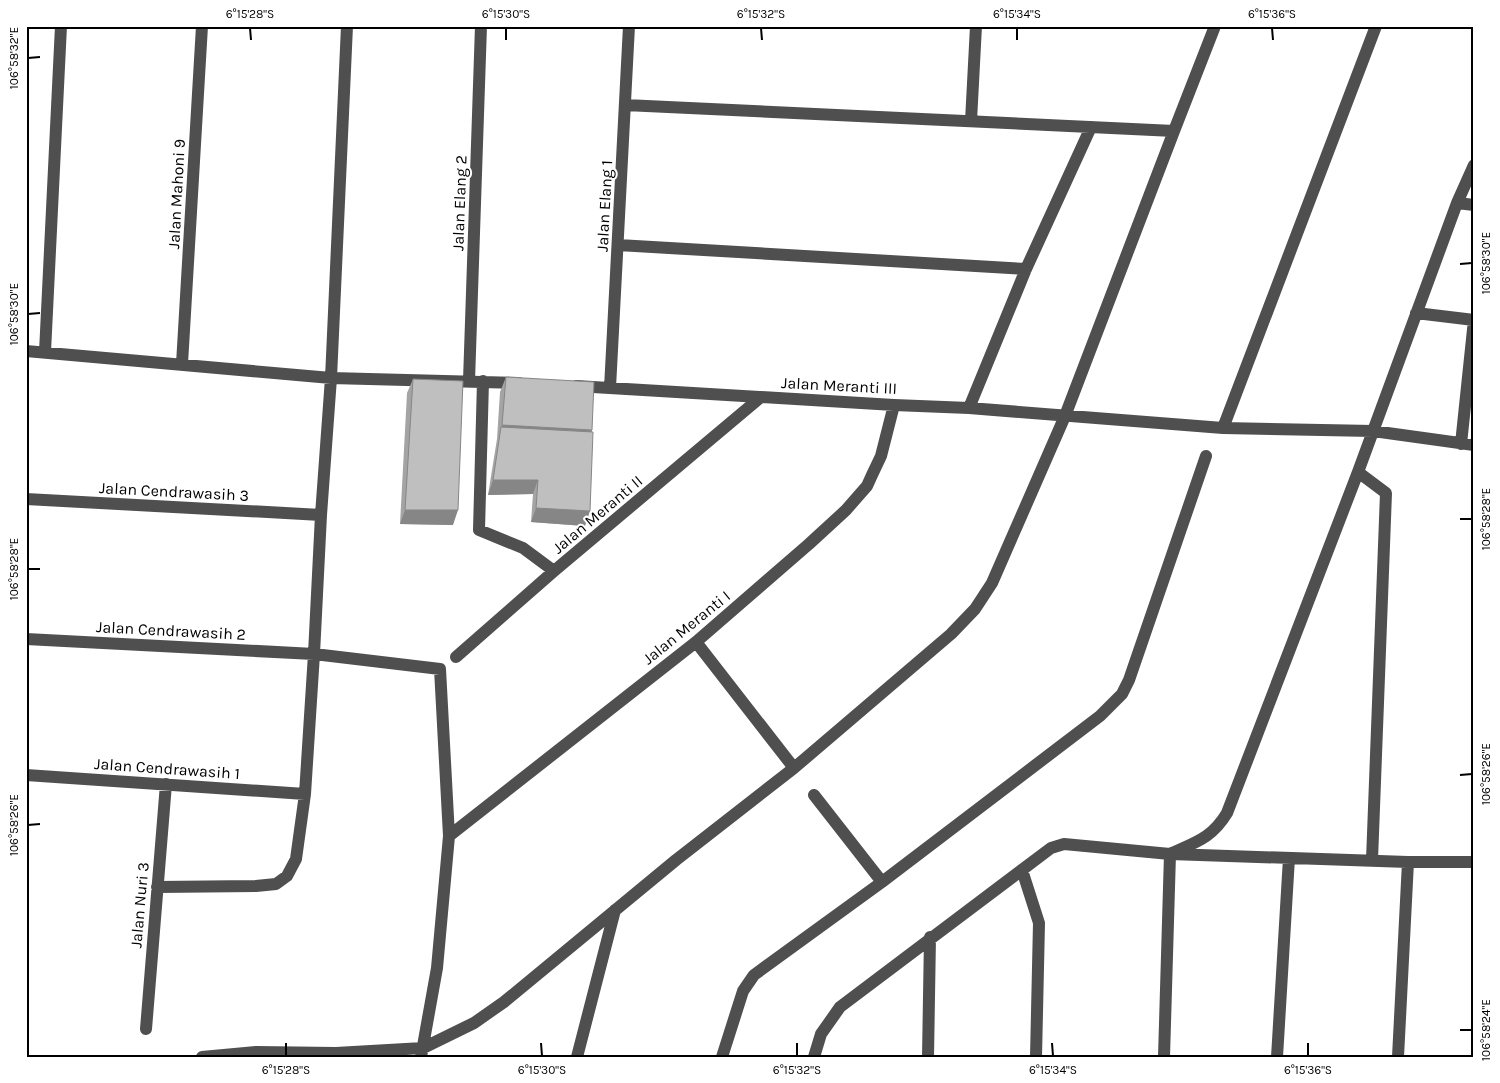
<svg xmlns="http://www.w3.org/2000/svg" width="1500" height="1083" font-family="Karla,sans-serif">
<rect width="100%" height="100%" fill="#fff"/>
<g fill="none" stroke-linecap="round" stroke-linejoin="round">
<path stroke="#4f4f4f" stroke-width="12" d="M625,105L1174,131
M971,121L976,26
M1457,203L1474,205
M618,245L1026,269
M1416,313L1474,320
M26,351L331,378L519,383
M45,352L61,26
M182,364L202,26
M469,381L481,26
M483,381L479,530L523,548L554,571
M576,386L894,405L969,408L1223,428L1373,431L1474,445
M610,388L629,26
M969,408L1026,269L1091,127
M1223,428L1376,26
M1461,444L1474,320
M1358,472L1386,493L1372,860
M26,499L321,515
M26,639L314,654L440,669L449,836L437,968L421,1057
M696,642L794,768
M456,657L554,571L761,397
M26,775L305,794
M814,795L882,882
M449,836L696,642L809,544L846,510L867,486L872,475L881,456L894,405
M1170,854C1196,842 1212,838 1227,813L1358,472L1457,203L1474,165
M1022,870L1039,923L1036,1057
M157,887L256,886L276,884L287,876L296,859L305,794L314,654L321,515L331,378L347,26
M146,1029L166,784
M202,1057L256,1052L336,1053L423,1048L474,1023L504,1002L676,860L794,768L951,634L975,609L992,583L1065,416L1174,131L1215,26
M577,1057L615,910
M722,1057L743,991L754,975L882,882L1100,716L1122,694L1129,680L1206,456
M814,1057L821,1034L840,1007L1051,848L1064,844L1170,854L1408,862H1474
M928,1057L930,937
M1164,1057L1170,854
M1277,1057L1289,858
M1398,1057L1408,862"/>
</g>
<path fill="#a4a4a4" d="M506,377L592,430L585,526L531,522L533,494L488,495L497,439L500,392Z
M413,379L453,525L400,524L407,393Z"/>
<path fill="#868686" d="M502,425L592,430L586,444L501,428Z
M493,480H538L533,494L488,495Z
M536,508L590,511L585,526L531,522Z
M405,510H458L453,525L400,524Z"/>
<path fill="#bfbfbf" stroke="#868686" d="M506,377L594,382L592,430L502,425Z
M413,379L463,381L458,510H405Z
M501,427L593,432L590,511L536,508L538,480H493Z"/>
<path fill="none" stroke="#000" stroke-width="2" d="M250,28L251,40M506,28V40M761,28L762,40M1017,28V40M1272,28L1273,40M28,58L40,57M1460,264L1472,263M28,314L40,313M1460,519H1472M28,569H40M1460,775L1472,774M28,825L40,824M1460,1030H1472M286,1043V1056M541,1043L542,1056M797,1043V1056M1052,1043L1053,1056M1308,1043V1056"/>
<g text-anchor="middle" stroke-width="4" stroke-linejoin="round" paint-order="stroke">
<g font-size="16" fill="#000" stroke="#fff">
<text transform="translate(176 194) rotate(-87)" y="6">Jalan Mahoni 9</text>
<text transform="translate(459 203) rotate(-88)" y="6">Jalan Elang 2</text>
<text transform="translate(604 206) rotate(-87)" y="6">Jalan Elang 1</text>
<text transform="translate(839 385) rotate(3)" y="6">Jalan Meranti III</text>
<text transform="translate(174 491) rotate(3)" y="6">Jalan Cendrawasih 3</text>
<text transform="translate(597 514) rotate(-40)" y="6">Jalan Meranti II</text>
<text transform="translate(686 627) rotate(-39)" y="6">Jalan Meranti I</text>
<text transform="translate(171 630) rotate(3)" y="6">Jalan Cendrawasih 2</text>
<text transform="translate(167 768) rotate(4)" y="6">Jalan Cendrawasih 1</text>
<text transform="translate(139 905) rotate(-85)" y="6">Jalan Nuri 3</text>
</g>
</g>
<rect width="1500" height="1083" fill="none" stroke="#ffffff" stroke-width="55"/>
<rect x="28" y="28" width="1444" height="1028" fill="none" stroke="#000" stroke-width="2"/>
<g font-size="12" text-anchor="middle" fill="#000">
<text x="250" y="18">6°15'28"S</text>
<text x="506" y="18">6°15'30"S</text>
<text x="761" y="18">6°15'32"S</text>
<text x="1017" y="18">6°15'34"S</text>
<text x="1272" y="18">6°15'36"S</text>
<text transform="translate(14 58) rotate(-90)" y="4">106°58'32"E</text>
<text transform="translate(1486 263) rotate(-90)" y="4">106°58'30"E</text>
<text transform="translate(14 314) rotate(-90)" y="4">106°58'30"E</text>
<text transform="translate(1486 519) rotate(-90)" y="4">106°58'28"E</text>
<text transform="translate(14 569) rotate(-90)" y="4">106°58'28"E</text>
<text transform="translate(1486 774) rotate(-90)" y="4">106°58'26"E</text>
<text transform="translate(14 825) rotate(-90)" y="4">106°58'26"E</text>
<text transform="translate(1486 1030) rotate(-90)" y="4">106°58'24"E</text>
<text x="286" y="1074">6°15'28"S</text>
<text x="542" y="1074">6°15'30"S</text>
<text x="797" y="1074">6°15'32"S</text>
<text x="1053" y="1074">6°15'34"S</text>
<text x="1308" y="1074">6°15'36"S</text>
</g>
</svg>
